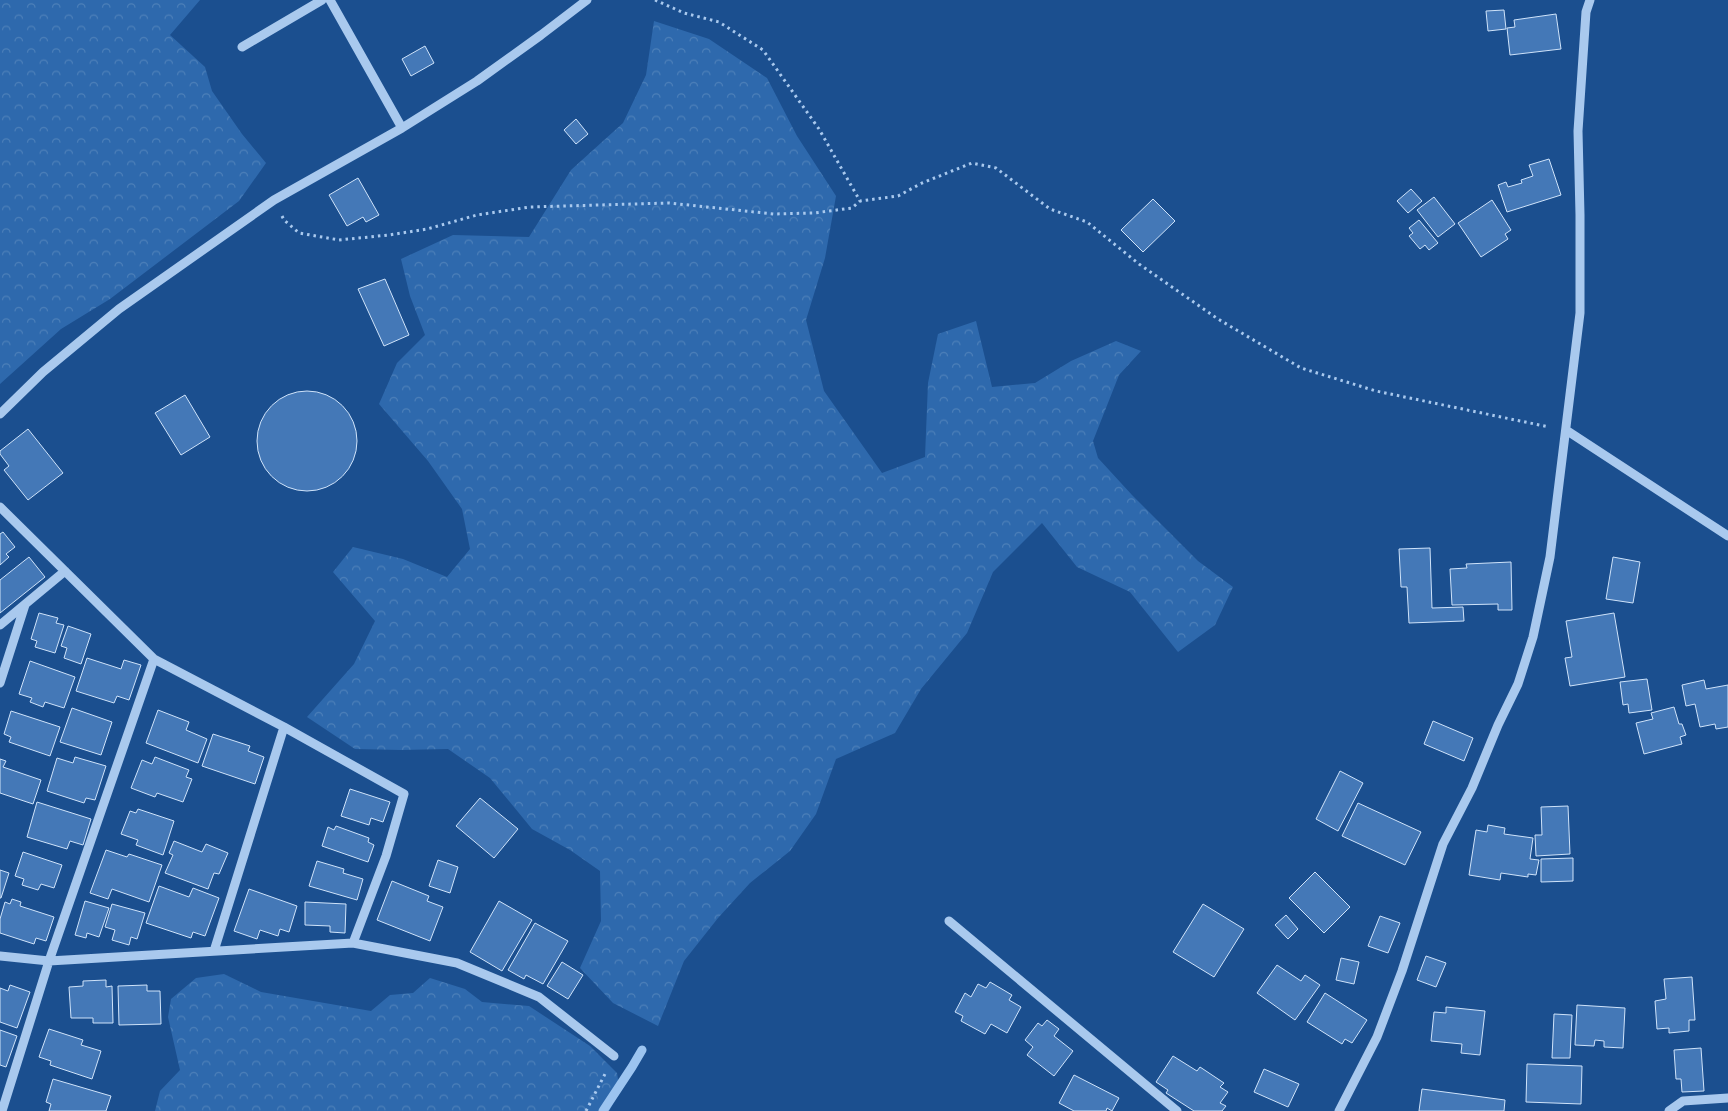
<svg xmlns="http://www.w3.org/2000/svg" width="1728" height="1111" font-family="'Open Sans',sans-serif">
<defs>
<pattern id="forest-crowns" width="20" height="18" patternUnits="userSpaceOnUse" patternTransform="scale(1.25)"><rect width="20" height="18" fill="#2e69ad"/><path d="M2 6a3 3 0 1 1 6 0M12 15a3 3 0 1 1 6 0" fill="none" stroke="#4d80b9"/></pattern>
</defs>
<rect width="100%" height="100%" fill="#1b4f8f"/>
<path fill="url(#forest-crowns)" d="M0,0H200L170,35L205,67L212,91L242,134L266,163L239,201L110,299L61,329L0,384Z
M654,21L709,39L767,78L797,136L836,196L825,258L806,320L824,391L882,473L925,457L928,383L938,334L976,321L992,387L1035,383L1071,361L1116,341L1141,351L1119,375L1093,441L1098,458L1132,495L1198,561L1233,587L1215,625L1178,652L1130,592L1077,567L1042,523L993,572L967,633L921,689L895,733L836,759L816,814L790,851L750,883L718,918L684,961L658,1026L613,1003L580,968L601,921L600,871L570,850L532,829L490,778L448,749L401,750L355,749L307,717L354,664L375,621L333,572L353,547L403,559L447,577L470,549L462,509L428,461L379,404L397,363L425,335L410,296L401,259L453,235L529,237L571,170L623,123L646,75Z
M224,974L261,992L371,1011L390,995L413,993L430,978L465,989L482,1002L529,1006L590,1046L617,1073L620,1092L609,1111H155L160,1091L180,1070L168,1017L171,999L196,978Z"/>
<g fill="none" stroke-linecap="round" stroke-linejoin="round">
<path stroke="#9cc4f0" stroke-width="9" d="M603,1111L632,1067L642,1050"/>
</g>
<path fill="#4478b7" stroke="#cfe3fa" d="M1504,10L1506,29L1488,31L1486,11Z
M1556,14L1561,49L1510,55L1507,28L1515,27L1514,20Z
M425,46L434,63L411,76L402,59Z
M576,119L588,134L576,144L564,130Z
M1549,159L1561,195L1507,212L1498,185L1506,182L1508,187L1522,183L1521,180L1533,176L1529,165Z
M358,178L379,215L366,222L363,217L347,226L329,195Z
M1411,189L1422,201L1408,213L1397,201Z
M1434,197L1455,224L1438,237L1417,210Z
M1153,199L1175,221L1143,252L1121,230Z
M1492,200L1511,230L1505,234L1508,239L1481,257L1458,223Z
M1419,220L1438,243L1429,250L1425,245L1420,249L1409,236L1413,233L1409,228Z
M385,279L409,335L384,346L358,289Z
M257 441a50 50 0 1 1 100 0a50 50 0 1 1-100 0Z
M185,395L210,437L181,455L155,413Z
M28,429L63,473L28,500L4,470L9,466L0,454V451Z
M3,532L15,547L6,554L9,557L0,565V534Z
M1430,548L1432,608L1463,607L1464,621L1409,623L1407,587H1401L1399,549Z
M29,557L45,577L0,613V580Z
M1613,557L1640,562L1633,603L1606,599Z
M1511,562L1512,610H1498V604L1452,605L1450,569L1467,568L1466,564Z
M39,613L58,618L56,623L64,625L55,653L35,647L37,641L31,639Z
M1614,613L1625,677L1570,686L1565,658L1572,657L1566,621Z
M68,626L91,634L81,664L64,658L67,648L61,646Z
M87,658L121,669L124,660L141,665L129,700L117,696L114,703L76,691Z
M30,661L75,677L64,708L45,702L43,707L30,702L32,698L19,694Z
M1647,679L1652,710L1629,713L1628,704L1623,705L1620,682Z
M1704,680L1706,689L1728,685V727L1716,729L1715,724L1700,727L1695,704L1686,706L1682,685Z
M1674,707L1679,724H1682L1686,735L1680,737L1682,744L1644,754L1636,723L1653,719L1651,713Z
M72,708L112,722L101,755L60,742Z
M158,710L189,722L186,730L207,739L198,763L146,743Z
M11,711L60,727L50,756L9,742L11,737L4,734Z
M1433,721L1473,738L1464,761L1424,744Z
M213,734L250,746L248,751L264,757L255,784L202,766Z
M75,757L106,766L95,800L86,798L84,803L47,791L57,758L73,763Z
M155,757L189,770L186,777L192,779L183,802L157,793L155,797L131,788L142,760L152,764Z
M0,759L6,761L3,767L41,780L33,804L0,793Z
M1340,771L1363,783L1338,831L1316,819Z
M350,789L390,802L383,822L371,818L369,825L341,816Z
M480,798L518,829L494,858L456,826Z
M37,802L91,819L83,845L70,841L67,849L27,837Z
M1358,803L1421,832L1405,865L1342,836Z
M1568,806L1570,854L1536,856L1535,835H1542L1541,807Z
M138,809L174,821L163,855L136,845L138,840L121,834L130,811L136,813Z
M1488,825L1505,828L1504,834L1533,838L1530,859L1539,860L1536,875L1528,874V877L1501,873L1500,880L1469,875L1476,830L1487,832Z
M336,826L369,838L368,842L374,845L368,862L322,846L328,827L334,830Z
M174,841L202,852L206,844L228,853L219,874L214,873L208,889L165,873L173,855L169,853Z
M106,850L127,857L129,854L162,865L149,902L112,889L108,899L90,893Z
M23,852L62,865L54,888L41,884L38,890L22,885L24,879L15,876Z
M1573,858V881L1541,882V859Z
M438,860L458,867L450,893L429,886Z
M317,861L344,869L343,873L363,879L357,900L309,886Z
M0,870L9,873L1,898H0Z
M1315,872L1350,907L1324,933L1289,898Z
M392,881L429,896L427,901L443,907L430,941L377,920Z
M159,886L189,897L193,888L219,898L205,936L193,932L191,938L146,923Z
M249,889L297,906L289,932L280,929L278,936L260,930L257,939L234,931Z
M12,899L21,902L20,906L54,917L46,941L36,938L34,944L0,933V919L5,902L10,904Z
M85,901L109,908L99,937L87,933L86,938L75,935Z
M499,901L532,920L502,971L470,952Z
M305,902L346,904L345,933L330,932V926L305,925Z
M112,904L145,913L137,939L131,937L129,945L112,940L115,930L105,927Z
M1203,904L1244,929L1214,977L1173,952Z
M1286,915L1298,929L1288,939L1275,925Z
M1380,916L1400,923L1388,953L1368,946Z
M535,923L568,941L543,984L526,975L524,979L508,970Z
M1426,956L1446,963L1436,987L1417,980Z
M1341,958L1359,962L1354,984L1336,980Z
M562,962L583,975L568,999L547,986Z
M1277,965L1301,981L1305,975L1320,985L1295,1020L1257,993Z
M1692,977L1695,1020H1689V1031L1669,1033V1028L1657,1029L1655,1001L1666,999L1664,979Z
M106,980V987L112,986L113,1023H93V1018H71L69,987L83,986V981Z
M990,982L1012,995L1009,1000L1021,1007L1007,1033L991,1024L985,1034L961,1021L963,1016L955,1012L965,993L971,997L978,984L986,988Z
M10,985L30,992L17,1028L0,1022V988L8,991Z
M147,985V991H160L161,1024L119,1025L118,986Z
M1325,993L1367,1020L1352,1043L1345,1039L1342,1044L1307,1022Z
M1577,1005L1625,1008L1623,1048L1604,1047V1041L1595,1040L1594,1046L1575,1045Z
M1446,1007L1485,1011L1480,1055L1461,1053L1462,1044L1431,1041L1434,1012L1446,1013Z
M1554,1014L1572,1015L1570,1058H1552Z
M1047,1020L1059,1029L1054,1036L1073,1051L1054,1076L1027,1055L1033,1047L1025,1040L1038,1023L1042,1026Z
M49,1029L83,1040L81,1045L101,1051L92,1079L50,1065L51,1061L39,1057Z
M0,1030L17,1036L6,1067L0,1065Z
M1701,1048L1704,1091L1682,1092L1681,1079H1676L1674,1050Z
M1173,1056L1197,1071L1200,1067L1224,1083L1220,1087L1228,1092L1220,1103L1226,1106L1222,1111H1194L1166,1093L1168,1090L1156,1082Z
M1527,1064L1582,1066L1581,1104L1526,1102Z
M1264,1069L1299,1084L1288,1107L1254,1092Z
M1074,1075L1119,1098L1112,1111L1107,1108L1106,1111H1074L1059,1103Z
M53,1079L111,1096L106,1111H49L51,1104L46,1102Z
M1422,1089L1505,1100L1504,1111H1419Z"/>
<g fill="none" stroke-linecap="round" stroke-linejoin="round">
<path stroke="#a9c9ee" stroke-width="3" stroke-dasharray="2.5 4" stroke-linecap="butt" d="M655,0L684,13L719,22L763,50L819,129L860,201L898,196L922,183L972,163L996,168L1050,209L1087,222L1139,264L1218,319L1301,368L1376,391L1549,427
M282,216L284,220L299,233L339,240L389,235L427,229L477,215L530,207L669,203L774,214L814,213L852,208L860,201
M586,1111L606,1072"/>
<path stroke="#a9c9ee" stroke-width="9" d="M330,0L402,128
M242,47L322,0
M0,414L43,372L119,309L274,200L402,128L477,81L541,35L587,0
M1566,430L1728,536
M0,507L154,659L284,727L404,794L386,856L353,943
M0,625L65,571
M0,683L25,605
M949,921L1177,1111
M214,951L284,727
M0,956L49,961L353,943L457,963L539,997L614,1056
M2,1111L49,961L154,659
M1339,1111L1377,1037L1402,971L1443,844L1472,788L1498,725L1518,684L1533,637L1550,557L1580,313V215L1578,131L1586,12L1590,0
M1669,1111L1683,1101L1728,1098"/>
</g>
</svg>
